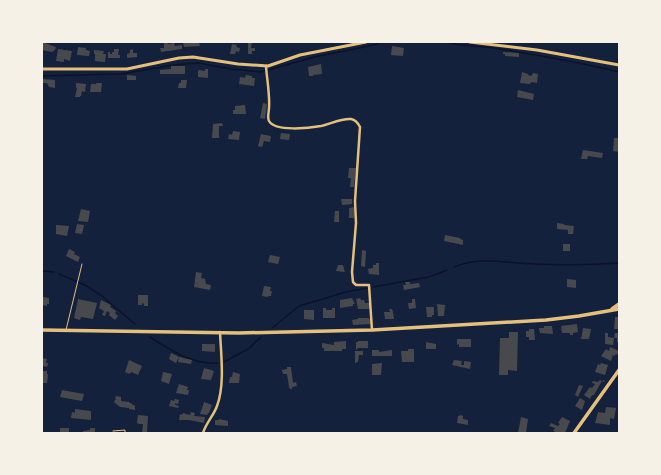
<svg xmlns="http://www.w3.org/2000/svg" width="661" height="475" font-family="Signika,sans-serif">
<rect width="100%" height="100%" fill="#14213d"/>
<g fill="none" stroke-linecap="round" stroke-linejoin="round">
<path stroke="#0b132b" stroke-width="1.5" d="M445,42C461,46 478,46 494,48C536,55 578,62 619,72
M42,76L121,74L173,65L199,63L231,69L261,72L314,57L374,45L381,42
M454,267C480,256 506,263 533,264C561,265 591,265 619,263
M42,271L54,272
M59,274L85,285L102,296L135,324
M373,287L429,277L447,270
M272,328L299,306L346,292L367,288
M150,337C171,350 192,365 218,363
M224,362L248,349L261,337"/>
</g>
<path fill="#48494c" d="M42,42L56,47L55,50L52,52L42,50Z
M164,42H167L168,44L174,43L175,46L182,45V49L161,52L160,48H164Z
M183,42H199L200,46L184,47Z
M248,42H252L251,48H255V51H252V54H248Z
M232,44L237,45L236,47L240,48L239,52L236,51L235,54H230Z
M392,46L404,48L403,56L391,55Z
M78,47L86,48V50L90,51L89,56L77,55Z
M58,49L72,51L70,61L64,59V62L56,61Z
M114,49H119L118,55H120V58H108V52H110V54H112V52H114Z
M133,49V53H137V57L127,58V54L130,53V50Z
M94,50L104,51L103,54H106L105,62L95,61V54H94Z
M503,52L519,53V57L505,56V54H503Z
M321,64L322,74L313,75V76H309L308,67Z
M171,66H185V74H160V70L171,69Z
M205,69H208V78L198,77V70L205,71Z
M522,72L528,74V75L531,76L532,75L533,73L538,74L537,83L531,82L530,84L520,83Z
M127,75L136,76V80H127Z
M246,75L252,76V78H255L254,86L239,84L240,77L245,78Z
M42,79L55,80V88L49,87L47,83H42Z
M181,80H187L186,88H178L179,83H181Z
M76,83L86,84L85,92L82,91L81,96H80V97H75L77,88L76,87Z
M96,83H102L101,92H90L91,84H96Z
M518,90L534,94L533,100L517,97Z
M263,103L267,104L265,119L260,118Z
M245,105L246,114H233V110H235V106Z
M222,123L223,126H219V138H212L213,124Z
M233,131L240,132L239,140L228,139L229,134L232,135Z
M281,133L290,134L289,140L280,139Z
M261,134L271,136L270,142L264,141L262,147L258,146Z
M614,138H619V152L613,151Z
M583,150L603,153L602,158L588,156L587,159H581Z
M349,168H356L354,187H350L351,178H348Z
M341,199H352V204L342,205Z
M354,207V218H349V208Z
M81,209L90,211L88,222L78,221Z
M335,211H339V222H334Z
M557,223L564,224V225L574,226L573,234H568V230L557,229Z
M77,224L84,225L82,234L75,233Z
M56,225L69,226L67,236L56,234Z
M445,235L460,238V239L463,240V245L444,241Z
M563,244H570V251H563Z
M69,249L75,252L74,254L80,257L78,262L66,256Z
M362,250L366,251L365,267L361,266Z
M270,255L280,257L278,264L268,262Z
M376,263H379V275L369,274L368,269L373,268V265H376Z
M338,265H343L345,272L336,271Z
M196,272L202,273L201,278L205,279L206,284L211,285L210,290L194,287Z
M567,279L576,280V288L567,287Z
M405,282H410V284L419,283L420,287L404,290L403,285H406Z
M264,286L271,287L270,291H272L271,296H268V297L262,296Z
M138,295H148V306H144V304L142,303V305H138Z
M43,297L49,298V304H47V306L42,305Z
M352,298L355,304H353V306L340,308V300Z
M360,298L361,300H364L365,303H370V309H358L356,299Z
M78,299L97,303L93,319L81,317L80,320L74,318Z
M412,299H415L416,308L409,309L408,303H412Z
M101,300L111,305L110,307L116,311L115,313L118,316L115,320L110,316L109,315L110,313L107,311L105,316L102,315L104,311L99,308Z
M437,304L445,305L444,316H438Z
M426,307H434V315H432V317H427Z
M323,308H326V310H332V308H335V318H323Z
M389,309H392L393,312L394,319H385L384,312H390Z
M304,310H314V320L304,319Z
M615,317H619L618,329H614Z
M358,318H369V319H371V324L353,325L352,320L358,319Z
M577,324L578,332L573,333V335H570V333H562L561,326Z
M544,326H552L553,334L540,333L539,328H544Z
M583,328L591,329L589,339H581Z
M529,329H534L535,340H529V337H526V331H529Z
M509,332H518L517,371L508,370V375H499L500,338H509Z
M605,333H608V337L614,338L615,333H619V343L617,342V338H614L613,345L605,344Z
M457,339H471V347H459V344L457,345Z
M346,341V349H342V351H324V348H322V343L334,345V342Z
M358,341H368V348H358L356,350V342H358Z
M426,342L436,344V349H426Z
M202,344H215V352L202,351Z
M610,347L619,351L617,355L616,354L614,356L613,355L611,361L601,356L606,349L609,351Z
M408,349H414V362H402L401,351H408Z
M372,350H379V352L392,350V356H372Z
M355,351H363V355H359L358,362L355,363Z
M171,353L179,357L176,363L169,359Z
M179,357L192,360L191,364L178,362Z
M42,358L47,359L46,363H48L47,367L43,366V369Z
M129,360L142,366L138,375L131,372L130,374L125,372Z
M454,360L462,361L461,365H464V361L471,362L470,369L452,365Z
M382,363L381,375H372V364Z
M601,363L608,365L605,375L595,372L598,364L600,365Z
M287,367H291L293,383L296,382L297,386L292,387V389H290L289,387L287,374H283L282,370L287,369Z
M204,368L214,371L211,380L201,379Z
M43,371H47V374H48L47,383H42Z
M163,372L172,374L169,384L161,381Z
M233,372L240,374L239,383H229L230,377H232Z
M600,380L602,381L605,380L604,382L602,381L594,395H592L590,399L584,395L590,387L592,388L595,384L592,383L593,381L598,382Z
M179,384L188,387L187,390H189L188,395L176,393Z
M579,385L583,386L578,397L575,395Z
M62,390L84,394L82,401L60,397Z
M116,396L121,397V401L129,402L135,406V410L129,409V408L120,407L114,402L115,400H117L115,399Z
M580,398L585,401L582,410L575,406Z
M175,399L179,400L178,404L175,403V405L179,406L178,408L169,406L171,400L174,401Z
M204,402L212,405L209,413H208L207,415L200,414Z
M606,407L616,408L614,419L610,418V425L595,423L598,412L605,413Z
M75,409L91,411V420L71,418L72,412L75,413Z
M191,412L195,413L194,416L205,417L204,423L189,420H179L180,414L182,415L183,413L190,415Z
M138,415L148,416L147,433H142L143,424H139L137,423Z
M461,415L463,416V419L468,420V425L457,423L458,416Z
M521,417L528,419L526,433H518Z
M562,417L570,421L565,433H555L556,432L553,431L555,428L549,426L551,423L558,426L560,424L558,423Z
M219,419L228,421V426L215,425V420H219Z
M60,428H69V433H60Z
M90,428H95V433H83V431L90,430Z"/>
<g fill="none" stroke-linecap="round" stroke-linejoin="round">
<path stroke="#e5c07b" stroke-width="1" d="M66,330L82,264
M113,431L125,430V433"/>
<path stroke="#e5c07b" stroke-width="2.5" d="M266,66C267,80 270,95 269,108C269,112 267,117 269,121C275,132 310,128 321,126C330,124 342,118 351,119C356,120 358,123 360,127L355,201L356,223L352,272L353,282L356,285H369L372,330
M203,433C206,423 214,415 217,406C225,385 221,354 220,332"/>
<path stroke="#e5c07b" stroke-width="3" d="M470,42L537,50L619,65
M42,69H127L179,58L193,57L238,64L268,66L300,55L366,42"/>
<path stroke="#e5c07b" stroke-width="3.5" d="M612,309L619,304
M42,330L239,333L372,330L546,320L579,316L619,309"/>
<path stroke="#e5c07b" stroke-width="3.5" d="M574,433L619,370"/>
</g>
<rect width="661" height="475" fill="none" stroke="#f6f1e7" stroke-width="86"/>
</svg>
